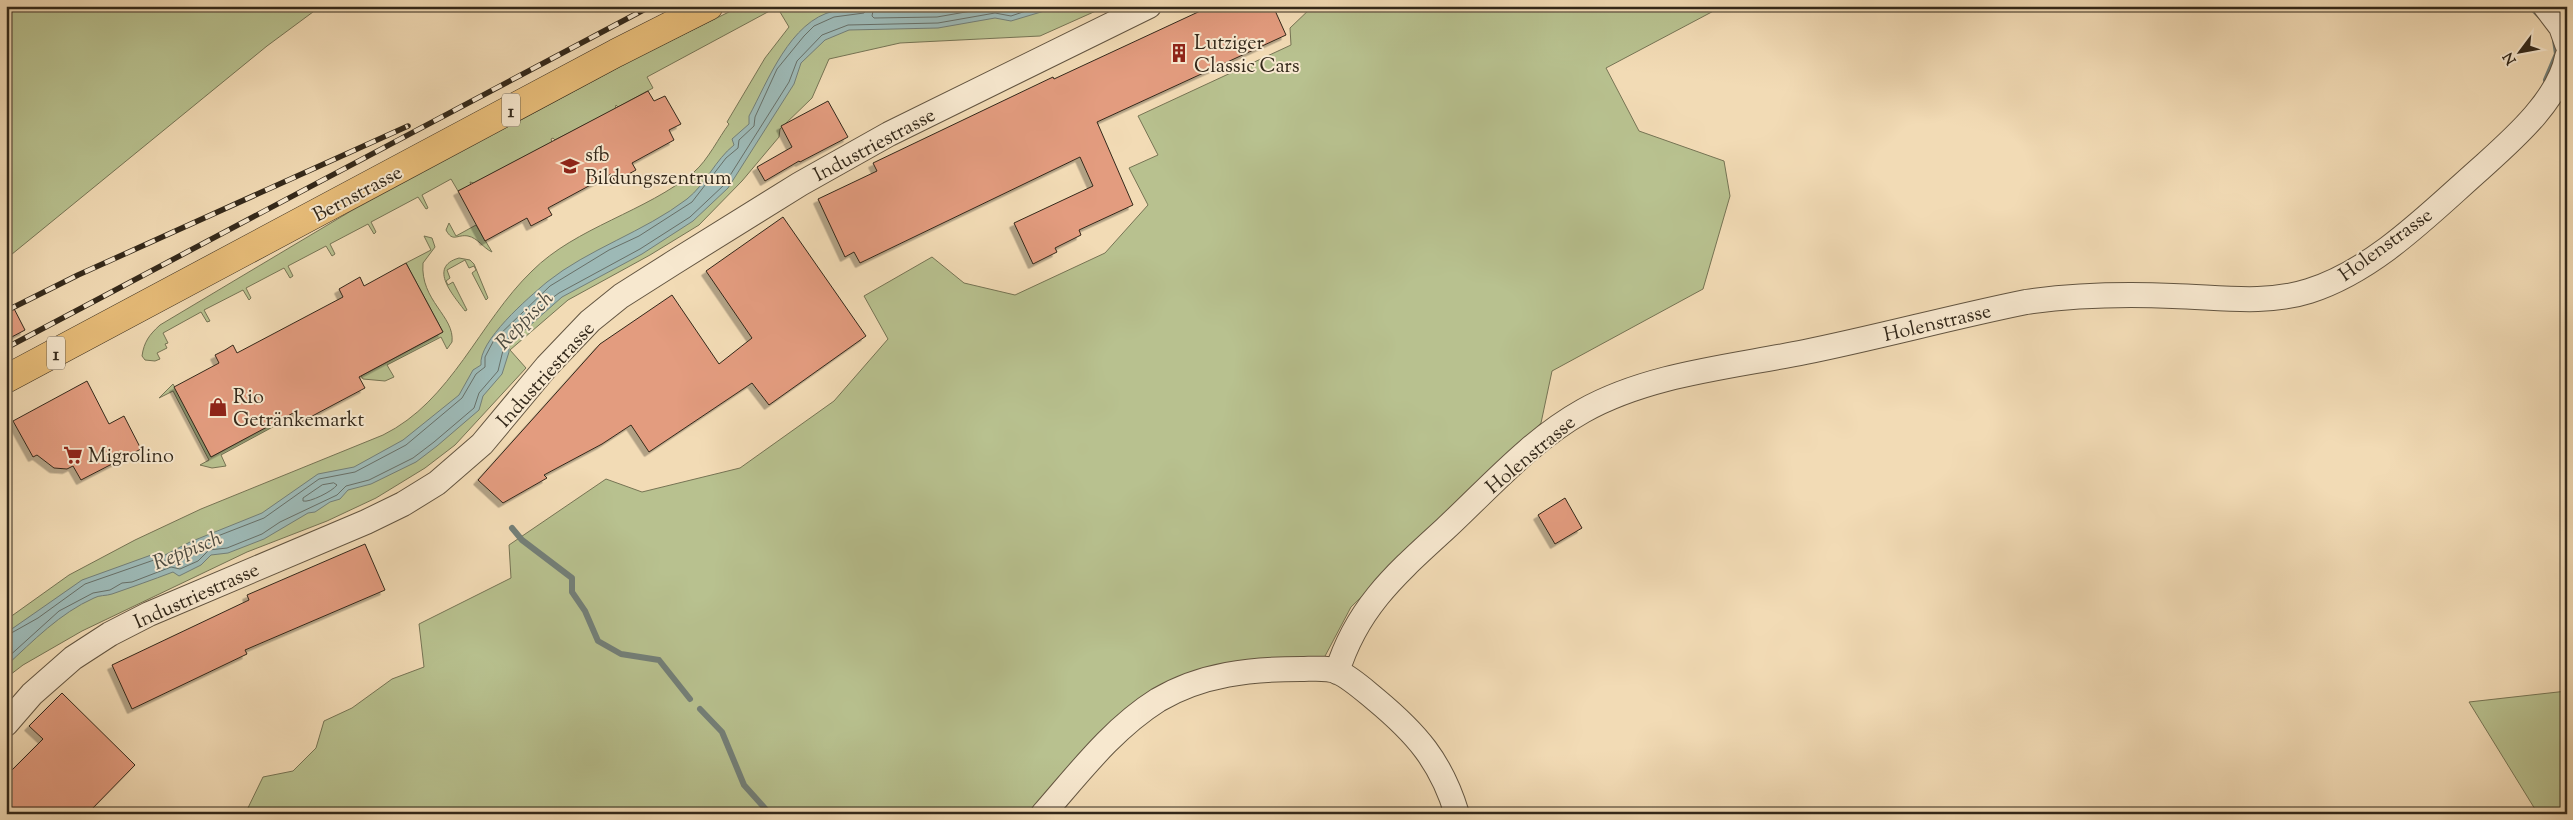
<svg xmlns="http://www.w3.org/2000/svg" width="2573" height="820" font-family="'Sorts Mill Goudy',serif">
<defs>
<filter id="shadow"><feDropShadow dx="-4.5" dy="4.5" stdDeviation="0" flood-color="#0004"/></filter>
</defs>
<rect width="100%" height="100%" fill="#f2dbb5"/>
<filter id="stains"><feTurbulence type="fractalNoise" baseFrequency=".004" numOctaves="4"/><feColorMatrix values="0 0 0 0 .2 0 0 0 0 .09 0 0 0 0 .02 0 0 0 .5 -.17"/></filter>
<radialGradient id="worn" r=".72"><stop offset=".6" stop-color="#630" stop-opacity="0"/><stop offset="1" stop-color="#630" stop-opacity=".3"/></radialGradient>
<path fill="#b8c18f" stroke="#767454" d="M6,6H321L267,46L6,259Z
M741,6H1107L1040,36L900,43L829,59L812,98L780,129L779,137L742,181L699,225L650,255L568,300L510,350L526,368L455,445L425,468L376,498L327,521L247,552L82,631L23,665L6,678V620L69,575L135,540L201,509L383,435C452,401 479,322 532,271C576,227 646,212 694,172C708,160 719,137 729,124L727,122L765,58L789,27L777,7L647,77L653,88L618,107L616,105L615,109L555,140L553,138L551,139L552,142L474,183L470,182L471,185L458,191L451,179L422,195L428,208L426,209L418,197L371,222L376,232L374,234L368,224L330,244L335,254L332,256L326,246L288,266L293,276L290,278L284,268L246,288L251,298L249,300L243,290L204,310L210,321L207,322L201,312L163,333L168,343L165,344L167,348L157,353L160,359L155,361L145,360L142,356C144,342 149,335 160,325L351,211L636,58Z
M1313,6H1723L1606,68L1639,131L1724,161L1730,196L1703,289L1552,371L1541,423L1351,607L1324,658L1257,673L1152,709L1057,814H245L263,777L293,771L316,748L324,721L352,708L392,679L424,667L419,624L511,578L509,545L606,479L642,492L740,468L834,401L888,339L864,296L932,257L964,283L1015,295L1105,253L1148,205L1129,168L1158,155L1138,116L1291,45L1290,28Z
M449,223L456,236L476,225L492,252C483,248 478,238 468,236C457,234 453,243 446,230Z
M424,236L432,238L435,247L423,263C420,301 455,316 452,342L447,349L441,337L387,365L394,377L385,381L363,379L361,376L443,332L406,263L431,250Z
M459,258L470,260L474,264L488,298L486,300L472,273L476,270L474,266L469,268L465,260L447,270L450,278L446,281L448,285L453,282L467,310L465,311C454,296 427,267 459,258Z
M173,384L211,457L281,419L282,422L221,455L226,466L212,468L200,465L209,460L173,391L159,398Z
M2567,691V814H2538L2469,702Z"/>
<path fill="#9db9b6" stroke="#737f78" d="M891,6H1061L1011,21L995,18L938,28L849,30L825,40L801,63L794,84L728,188L693,221L642,254L562,297L509,344V352L502,374L483,396L479,410L437,446L416,462L371,484L348,490L340,499L330,502L315,512L308,513L264,539L228,553L211,555L201,565L179,576L173,572C152,580 132,587 112,594C106,596 99,595 94,598C60,613 33,641 6,666V633L82,580L154,554L163,556L190,542L262,513L318,474L354,467L403,440L459,395L473,370L481,365C478,341 528,298 547,282C588,249 644,232 687,199C706,184 715,160 734,145L732,139L749,124V116C768,81 790,21 834,11C852,7 873,8 891,6Z"/>
<g fill="none" stroke-linecap="round" stroke-linejoin="round">
<path stroke="#687068" stroke-width="1" d="M874,6L872,16L874,18L937,17L994,7L1010,9L1020,6
M882,6L884,10L958,6
M334,483L337,485C333,491 309,503 303,501V498L322,485Z
M6,636L38,618L85,584L154,560L164,561L192,546L264,518L319,479L355,472L406,445L462,398L476,374L485,367V357L494,340L550,286L609,250L639,236L692,202L726,158L738,148L739,140L754,126L755,117L777,69L804,36L814,26L834,17L864,13L868,6
M6,659L59,611L93,593L110,590L122,583L132,582L171,567L180,569L198,561L209,550L227,548L262,534L280,522L337,495L346,486L369,480L413,458L434,442L474,408L479,393L498,371L505,342L544,304L559,293L640,249L690,217L724,185L789,82L797,61L822,35L848,25L938,23L995,13L1011,16L1041,6"/>
<path stroke="#737f78" stroke-width="6" d="M2530,6L2540,16
M2546,80L2557,54L2555,40
M512,528L522,540L572,578V592L585,611L598,641L621,654L659,660L690,699
M700,709L722,732L744,785L770,814"/>
</g>
<path fill="#e39c7f" stroke="#33281a" filter="url(#shadow)" d="M1211,6H1273L1286,35L1097,122L1133,205L1079,230L1081,235L1055,248L1057,252L1033,264L1014,223L1093,186L1080,157L860,263L854,252L845,257L818,199L877,171L873,163L1053,77L1054,79Z
M648,91L654,101L665,96L681,124L669,130L674,140L632,163L636,170L625,176L615,181L611,174L548,208L552,215L531,226L527,218L485,241L458,191Z
M828,101L848,137L800,162L799,161L765,181L757,167L792,147L781,126Z
M783,217L866,336L769,405L752,383L649,452L631,425L602,444L544,475L547,478L503,503L478,480L600,344L672,295L719,364L752,338L706,271Z
M406,263L443,332L359,377L365,388L301,422L295,412L211,457L174,387L219,363L215,355L225,350L233,345L237,353L343,297L339,289L360,277L364,286Z
M6,293L25,330L6,340Z
M87,381L109,424L124,416L141,449L81,480L73,466L67,469L54,468L37,455L33,457L13,421Z
M1565,498L1582,528L1555,544L1538,515Z
M365,544L385,590L245,650L247,654L132,709L112,665L249,600L247,595Z
M62,693L135,765L87,814H6V776L43,739L29,726Z"/>
<g fill="none" stroke-linecap="round" stroke-linejoin="round">
<g stroke="#635541" stroke-width="26">
<path id="street" d="M2545,6L2561,27L2567,44
M1337,672C1357,607 1397,573 1445,529C1488,489 1531,440 1583,411C1649,374 1731,367 1805,352C1879,337 1952,317 2026,302C2075,295 2124,294 2173,296C2218,297 2265,305 2309,291C2375,270 2429,214 2480,169C2511,141 2559,100 2567,57
M6,724L32,694L73,658L110,634L149,614L366,522L403,504L437,483L482,444L547,366L590,321L621,296L673,263L800,184L889,134L1149,6
M1043,814C1079,773 1112,729 1158,700C1202,674 1251,669 1301,669C1312,669 1328,667 1338,672C1351,678 1364,690 1375,699C1416,733 1441,761 1457,814"/>
</g>
<g stroke="#33281a" stroke-width="29">
<path id="primary" d="M6,379L616,53L709,6"/>
</g>
<use href="#street" stroke="#f7e8cf" stroke-width="24"/>
<use href="#primary" stroke="#e9be7a" stroke-width="28"/>
<g stroke="#33281a" stroke-width="5.5">
<path id="rail" d="M6,311L78,275L408,126
M6,348L651,6"/>
</g>
<use href="#rail" stroke="#f7e8cf" stroke-width="4" stroke-dasharray="11" stroke-linecap="butt"/>
</g>
<defs>
<g id="building-bare" transform="scale(1.5)"><path d="M-4-6H4V6H1V3H-1V6H-4ZM-2.5-4.3h1.7v1.8h-1.7ZM.8-4.3h1.7v1.8H.8ZM-2.5-1h1.7V.8h-1.7ZM.8-1h1.7V.8H.8Z" fill="#8f2418" stroke="#f7e8cf" stroke-width="2.5" paint-order="stroke"/></g>
<g id="school-bare" transform="scale(1.5)"><path d="M0-5L7-2L0 1L-7-2ZM-4 1L0 2.5L4 1V4Q0 6-4 4Z" fill="#8f2418" stroke="#f7e8cf" stroke-width="2.5" paint-order="stroke"/></g>
<g id="shop-bare" transform="scale(1.5)"><path d="M-5-2.5h2.3a2.7 3.5 0 0 1 5.4 0H5L5.5 6h-11ZM-1.5-2.5h3a1.5 2.3 0 0 0-3 0Z" fill="#8f2418" stroke="#f7e8cf" stroke-width="2.5" paint-order="stroke"/></g>
<g id="supermarket-bare" transform="scale(1.5)"><path d="M-6-5.5h2.5l.6 2H6L4.5 2H-2.5L-4.4-4H-6ZM-1.5 3.2a1.3 1.3 0 1 0 .1 0ZM3 3.2a1.3 1.3 0 1 0 .1 0Z" fill="#8f2418" stroke="#f7e8cf" stroke-width="2.5" paint-order="stroke"/></g>
</defs>
<g fill-rule="evenodd">
<use href="#building-bare" x="1179" y="53"/>
<use href="#school-bare" x="570" y="166"/>
<use href="#shop-bare" x="218" y="407"/>
<use href="#supermarket-bare" x="73" y="455"/>
</g>
<g text-anchor="middle" stroke-width="4" stroke-linejoin="round" paint-order="stroke">
<g fill="#f7e8cf" stroke="#6e6250" stroke-width="1">
<rect x="502" y="93.5" width="18" height="33" rx="4"/>
<rect x="47" y="336.5" width="18" height="33" rx="4"/>
</g>
<g font-size="19" font-weight="bold" fill="#33281a">
<text x="511" y="117">1</text>
<text x="56" y="360">1</text>
</g>
<g font-size="20" fill="#33281a" stroke="#f7e8cf" text-anchor="start">
<text x="1194" y="49">Lutziger<tspan x="1194" dy="23">Classic Cars</tspan></text>
<text x="585" y="161">sfb<tspan x="585" dy="23">Bildungszentrum</tspan></text>
<text x="233" y="403">Rio<tspan x="233" dy="23">Getränkemarkt</tspan></text>
<text x="88" y="462">Migrolino</text>
</g>
<g font-size="20" fill="#33281a" stroke="#f7e8cf">
<text transform="translate(874 144) rotate(-28)" y="7">Industriestrasse</text>
<text transform="translate(357 193) rotate(-28)" y="7">Bernstrasse</text>
<text transform="translate(2385 244) rotate(-36)" y="7">Holenstrasse</text>
<text transform="translate(1937 322) rotate(-13)" y="7">Holenstrasse</text>
<text transform="translate(545 374) rotate(-48)" y="7">Industriestrasse</text>
<text transform="translate(1530 454) rotate(-40)" y="7">Holenstrasse</text>
<text transform="translate(196 595) rotate(-24)" y="7">Industriestrasse</text>
</g>
<g font-size="21" font-style="italic" fill="#4e4c41" stroke="#f7e8cf">
<text transform="translate(524 320) rotate(-46)" y="7">Reppisch</text>
<text transform="translate(187 550) rotate(-22)" y="7">Reppisch</text>
</g>
</g>
<rect width="2573" height="820" fill="none" stroke="#f2dbb5" stroke-width="25"/>
<rect x="8" y="8" width="2558" height="805" fill="none" stroke="#33281a" stroke-width="2.5"/>
<rect x="12" y="12" width="2548" height="795" fill="none" stroke="#33281a"/>
<g transform="translate(2520 52) rotate(238)" stroke="#f7e8cf" stroke-width="4" paint-order="stroke">
<path d="M0-4L9 19L0 12L-9 19Z" fill="#33281a"/>
<text y="-8" font-size="14" font-weight="bold" text-anchor="middle" fill="#33281a">N</text>
</g>
<rect width="100%" height="100%" filter="url(#stains)"/>
<rect width="100%" height="100%" fill="url(#worn)"/>
</svg>
